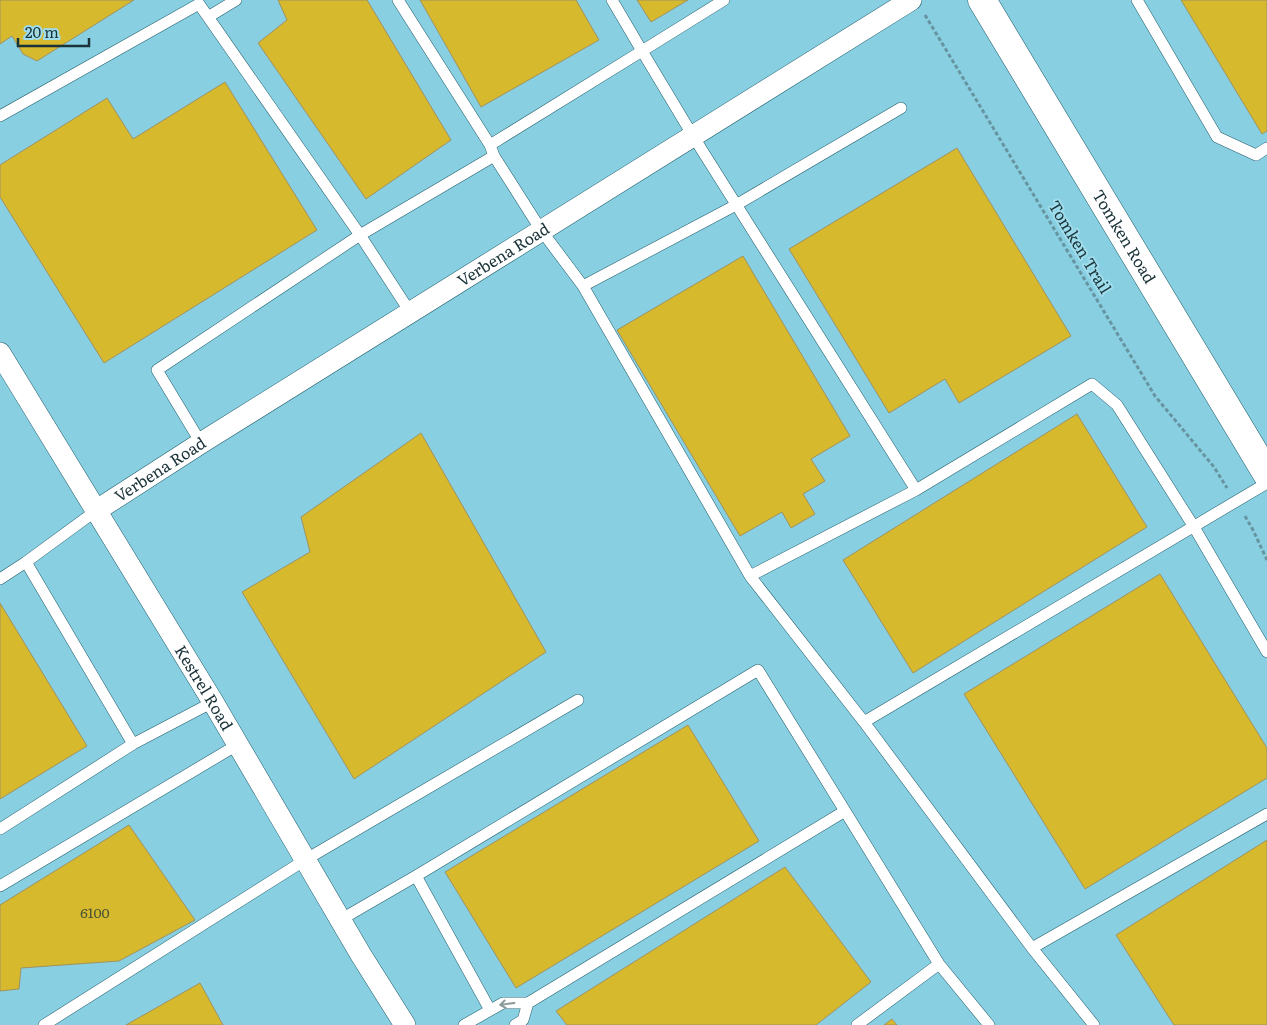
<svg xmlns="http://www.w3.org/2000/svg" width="1267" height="1025" font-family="Literata,serif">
<rect width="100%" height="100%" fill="#9fdcec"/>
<path fill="#89cfe2" d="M0,0H1267V1025H0Z"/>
<path fill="#d6b92d" stroke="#9e9263" d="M0,0H134L37,61L23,54L12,36L0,44Z
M367,0L451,140L366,199L258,43L287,20L278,0Z
M420,0H576L599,40L481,107Z
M637,0H688L651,22Z
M1181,0H1267V131L1262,134Z
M225,82L317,230L104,363L0,197V165L107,98L133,139Z
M957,148L1071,336L959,403L945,379L889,413L789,249Z
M743,256L850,436L811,459L825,481L803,494L815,514L791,528L782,512L740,536L617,330Z
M1077,414L1147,527L913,673L843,560Z
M421,433L546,652L354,779L242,592L310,552L301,517Z
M1160,574L1267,748V778L1085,889L964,694Z
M0,603L87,746L0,799Z
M688,725L759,841L516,988L445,872Z
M129,825L195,920L119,961L21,968L19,989L0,991V905Z
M1267,840V1025H1174L1116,935Z
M785,867L871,982L816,1025H567L556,1011Z
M200,983L223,1025H126Z
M892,1019L897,1025H884Z"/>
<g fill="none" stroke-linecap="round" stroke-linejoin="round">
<g stroke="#205e6c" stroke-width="12">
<path id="service" d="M398,0L490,145L494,156L541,230L583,286L750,576L916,490
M612,0L642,51L724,0
M1137,0L1217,137L1256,155L1267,148
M208,17L236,0
M0,116L199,4L360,235L410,312
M490,145L642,51L693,136L916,490L1092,384L1117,405L1194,527L1267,652
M583,286L736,205L901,108
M201,443L157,370L360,235L494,156
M97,510L26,562L133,744L213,702
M750,576L864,722L1032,948L1094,1025
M0,579L26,562
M864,722L1267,483
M845,811L939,964L989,1025
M0,829L133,744
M416,876L490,1010
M0,886L237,745
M340,920L416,876L758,670L845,811L528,1003
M1032,948L1267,814
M44,1025L305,860L578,700
M464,1025L503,1003H528L523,1020L515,1025
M857,1025L939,964"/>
</g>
<g stroke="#205e6c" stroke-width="22">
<g id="minor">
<path id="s1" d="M0,353L213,702L361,955L405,1025"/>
<path id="s2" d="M97,510L201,443L911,0"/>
</g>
</g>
<g stroke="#205e6c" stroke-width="29">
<g id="secondary">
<path id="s3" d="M982,0L1267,474"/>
</g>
</g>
<path stroke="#66949f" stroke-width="3" stroke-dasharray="4 2.5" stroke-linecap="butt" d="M925,15L1155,396L1214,467L1227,488
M1245,516L1253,530L1267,560"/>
<use href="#service" stroke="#fff" stroke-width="11"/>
<use href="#minor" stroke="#fff" stroke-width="21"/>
<use href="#secondary" stroke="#fff" stroke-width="28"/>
</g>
<defs><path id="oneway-shaft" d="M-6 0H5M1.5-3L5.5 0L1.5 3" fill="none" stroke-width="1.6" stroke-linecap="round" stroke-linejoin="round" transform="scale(1.25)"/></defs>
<use stroke="#8c999c" href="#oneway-shaft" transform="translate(507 1004) rotate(172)"/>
<g text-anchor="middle" stroke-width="4" stroke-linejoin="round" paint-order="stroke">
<g font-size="14" fill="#495436">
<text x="95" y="918">6100</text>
</g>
<g font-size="16" fill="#1a3339" stroke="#9fdcec">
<text dy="6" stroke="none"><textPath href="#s3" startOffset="276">Tomken Road</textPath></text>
<text transform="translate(1080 247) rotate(59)" y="6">Tomken Trail</text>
<text dy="6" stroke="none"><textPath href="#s2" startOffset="480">Verbena Road</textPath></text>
<text dy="6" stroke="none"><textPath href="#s2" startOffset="75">Verbena Road</textPath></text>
<text dy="6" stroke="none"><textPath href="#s1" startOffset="392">Kestrel Road</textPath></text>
</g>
</g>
<path d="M18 38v8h71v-8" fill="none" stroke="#1a3339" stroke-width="2.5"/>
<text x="25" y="38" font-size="15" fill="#1a3339" stroke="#9fdcec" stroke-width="4" paint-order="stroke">20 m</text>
</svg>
